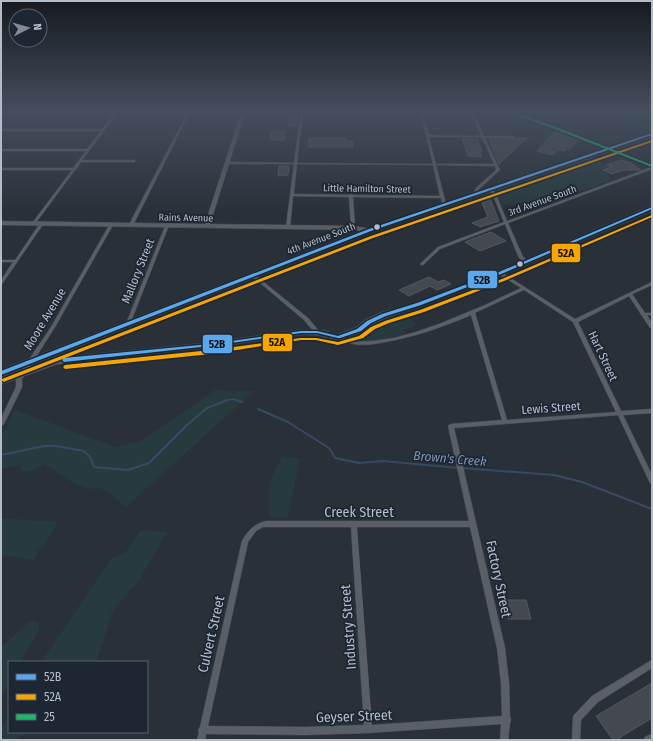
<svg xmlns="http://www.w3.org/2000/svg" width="653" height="741" font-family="'Fira Sans Condensed',sans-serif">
<rect width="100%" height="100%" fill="#2a3038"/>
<path fill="#273a3e" d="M600,110H652V131L645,133Z
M590,158L610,167L601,170L609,174L611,180L533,209L520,202L513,205L509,203L502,206L497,193L499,189Z
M405,312L417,326L403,330L405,334C389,338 369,344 352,340L353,337L381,320Z
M215,390L254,391L126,507L107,491L99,488L88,489L73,483L45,464L33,471L23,472L19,465L1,469V438L15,410L116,447L141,441Z
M282,456L300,459L288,518L269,517V484Z
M1,518L58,522L44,546L38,551L35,560L1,555Z
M141,530L167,532L140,579L112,612L97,660L79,662H41L111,559L125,553Z
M34,620L39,623V629L21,662H9V683L1,697V647L29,622Z
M9,716V732H30L13,740H1V730Z"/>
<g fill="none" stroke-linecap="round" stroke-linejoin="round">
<path stroke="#384963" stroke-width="1.5" d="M223,401L234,399L238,401"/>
<path stroke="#384963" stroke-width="2" d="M236,400L242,402
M258,409L288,422L329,448L335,458L359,463L383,461L459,468
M1,455L44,446H56L84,451L90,457L94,467L128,470L149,463L186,426L207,408L228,400
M462,468L554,475L582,482L652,509"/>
</g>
<path fill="#444950" stroke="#52575f" d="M288,114L297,115L296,126H289V119H287Z
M271,131H285L284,140H270Z
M555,131L578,140L570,149L567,148L565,151L558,150L553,155L537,151Z
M309,138H346V141H353V147H308Z
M515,138H527L499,164L489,140Z
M462,139H477L482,151H480L482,157L468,156Z
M621,160L631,163L641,170H624L612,174L603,170L612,167L607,165Z
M279,166H289L288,175L278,176Z
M489,196L499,221L480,227L472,223L488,217L482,203Z
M491,232L506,241L480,251L465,242Z
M429,277L438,282L444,280L451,284L437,290L430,286L409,296L399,290Z
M504,600H526L531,619H508Z
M652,683V718L616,740H613L596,716Z"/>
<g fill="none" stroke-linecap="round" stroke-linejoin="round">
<path stroke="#3f454e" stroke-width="8" stroke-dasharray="8 4" stroke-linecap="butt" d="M321,333L333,336"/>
<g stroke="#484c53" stroke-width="1">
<path id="street" d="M117,110H119L105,129V131H104L82,160H135V162H81L76,170H75L35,224H33V222L72,170H1V168H73L86,151H1V149H87L101,131H1V129H102Z
M189,110H191L133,225L131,226H130L129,225Z
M301,110H303L297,163L433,164L420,110H422L429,135L481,136L471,112L472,111L473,112L484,136H513L514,137L513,138H485L500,170L479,189L476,195L473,194L476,188L496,170L495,166L436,165L446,204L445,205L442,204L441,198L353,197L355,228L353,229L351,228L349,197L293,196L290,227L288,228L286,227L294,164H227L225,163L227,162L294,163ZM429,137H482L494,164H436ZM297,164L433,165L440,196L353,195L351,194L349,195L294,194Z
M652,167V169L508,223L523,257L527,260V262H525L519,258L505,224L440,249L423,265H422L420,264L438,247L504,222L492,193L488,191V189H490L495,192L507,221Z
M41,222L44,223L2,284H1V280L13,262H1V260H15Z
M110,224H111L113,225L55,327L22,379V387L4,424L3,425L1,426V418L16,387V379L51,327Z
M166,224H167L169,225L130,324V325H126V324Z
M499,272H501L575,319L652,282V285L632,294L645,313H652V315H647L652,323V328H650L629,296L578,322L621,411L652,409V413L623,415L652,475V483H650L649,481L618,415L454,428L505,648L509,683L510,717L511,720L510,723L508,740H500L501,724L368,733L306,735L206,734L205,740H197L199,732L198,730L200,727L242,541C248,530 255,523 267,521H469L448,426L449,425L451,424L502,420L471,315C443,327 414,337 385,342C375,344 364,346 354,344C348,343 342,340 336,338V337L338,336L355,342L373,341L394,338L416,332L439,324L485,305L521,288L499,274ZM524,290L573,322L616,412L507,420L475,313ZM263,527H351L364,725L306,727L208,726L248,542L256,531ZM357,527H470L497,648L501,683L502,716L372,725Z
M253,275H255L308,318L319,331V333H315L304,320L253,277Z
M652,660V668L598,702L581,720L580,740H572L573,718L574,715L592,696Z
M652,734V740H644L645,737Z"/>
</g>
<g stroke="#484c53" stroke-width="1">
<path id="secondary" d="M242,110H246V111L481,110L468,113H245L210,224L353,226L372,229V231L370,232L353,230L1,225V221L205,224L241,113H1V111H242Z
M502,110H507L554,126L652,164V167L552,128Z"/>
</g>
<g stroke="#484c55" stroke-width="2">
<path id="primary" d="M652,133V136L372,231L1,376V370L368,229Z
M652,206V210L502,274L421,305L387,317L372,324L362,332L338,339L330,338L329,336L330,334L338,335L356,328L366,320L381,313L417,303L498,272Z
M301,330L321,331L325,333L321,335L301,334L210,347L87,359L56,364L1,384V378L55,359L87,355L210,343Z"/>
</g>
<use href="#street" fill="#5a5e66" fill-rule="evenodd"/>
<use href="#secondary" fill="#595d64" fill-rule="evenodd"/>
<use href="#primary" fill="#5c6168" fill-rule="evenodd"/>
<g stroke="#1d2633" stroke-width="3">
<path id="bus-1" d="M652,133V135L371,231L1,375V371L369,229Z
M652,207V209L501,274L421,305L386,316L371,323L361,331L340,338H338L317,333H301L210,346L64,362L62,360L64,358L210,344L301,331H317L338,336L357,329L367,321L382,314L417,303L499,272Z"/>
</g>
<g stroke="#1d2633" stroke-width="3">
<path id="bus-2" d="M652,140V142L373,238L6,381L4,382L1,380L2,379L371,236Z
M652,215V217L504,281L424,312L389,323L375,329L363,338L338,345L316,340H301L211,354L65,369L63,367L65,365L211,350L301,338H316L338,342L359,336L371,327L385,321L420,310L502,279Z"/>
</g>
<g stroke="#1d2633" stroke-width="3">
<path id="bus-3" d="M503,110H506L554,126L652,165V167L552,128Z"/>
</g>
<use href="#bus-1" fill="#5aa8eb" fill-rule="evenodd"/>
<use href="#bus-2" fill="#f7a600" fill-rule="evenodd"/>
<use href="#bus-3" fill="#1ab867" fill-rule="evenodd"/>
</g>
<linearGradient id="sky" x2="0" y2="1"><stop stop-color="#171a1f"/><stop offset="0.52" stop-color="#444e5e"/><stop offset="1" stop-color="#444e5e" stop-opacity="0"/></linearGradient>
<rect width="653" height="213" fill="url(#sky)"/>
<g fill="#b4bcc9" stroke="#1d2633" stroke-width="1.5">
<circle cx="377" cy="227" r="3.5"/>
<circle cx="520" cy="264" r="3.5"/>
</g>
<g text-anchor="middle" stroke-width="3.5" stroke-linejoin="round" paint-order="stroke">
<g font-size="10" fill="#b4bcc9" stroke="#1d2633">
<text transform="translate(367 188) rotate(1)" y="4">Little Hamilton Street</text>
<text transform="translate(542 200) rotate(-20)" y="4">3rd Avenue South</text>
<text transform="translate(186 217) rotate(1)" y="4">Rains Avenue</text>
<text transform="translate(321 238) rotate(-21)" y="4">4th Avenue South</text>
</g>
<g font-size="12" fill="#b4bcc9" stroke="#1d2633">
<text transform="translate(138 271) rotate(-68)" y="4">Mallory Street</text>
<text transform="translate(45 319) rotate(-59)" y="4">Moore Avenue</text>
<text transform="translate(603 356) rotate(65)" y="4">Hart Street</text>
<text transform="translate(551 408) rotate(-4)" y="4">Lewis Street</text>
</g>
<g font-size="13" font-style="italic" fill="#7c92b1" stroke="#1d2633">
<text transform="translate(450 458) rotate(5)" y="5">Brown's Creek</text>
</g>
<g font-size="14" fill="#b4bcc9" stroke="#1d2633">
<text x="359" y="517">Creek Street</text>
<text transform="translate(499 579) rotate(78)" y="5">Factory Street</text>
<text transform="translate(348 627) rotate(-94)" y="5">Industry Street</text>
<text transform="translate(211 634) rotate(-77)" y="5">Culvert Street</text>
<text transform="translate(354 716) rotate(-2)" y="5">Geyser Street</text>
</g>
</g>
<g stroke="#1d2633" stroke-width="1.5">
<rect x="551" y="243" width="30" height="20" rx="4" fill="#f7a600"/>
<rect x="467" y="270" width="31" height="19" rx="4" fill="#5aa8eb"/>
<rect x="262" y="333" width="31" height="19" rx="4" fill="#f7a600"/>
<rect x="202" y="334" width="31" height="20" rx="4" fill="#5aa8eb"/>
</g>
<g font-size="11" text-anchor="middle" font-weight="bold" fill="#111">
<text x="566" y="257">52A</text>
<text x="482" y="284">52B</text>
<text x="277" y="346">52A</text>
<text x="217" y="348">52B</text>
</g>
<rect width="653" height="741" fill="none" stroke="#b4bcc9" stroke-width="4"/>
<rect x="8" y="661" width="140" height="72" fill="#1d2633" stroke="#59626f"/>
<rect x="16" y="674" width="20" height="6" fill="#5aa8eb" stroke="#59626f"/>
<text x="44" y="681" font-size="12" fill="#b4bcc9">52B</text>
<rect x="16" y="694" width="20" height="6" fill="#f7a600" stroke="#59626f"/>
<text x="44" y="701" font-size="12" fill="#b4bcc9">52A</text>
<rect x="16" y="714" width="20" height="6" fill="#1ab867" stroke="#59626f"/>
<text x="44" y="721" font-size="12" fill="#b4bcc9">25</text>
<g transform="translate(28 28) rotate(84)"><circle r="19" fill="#1d2633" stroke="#59626f"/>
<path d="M0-3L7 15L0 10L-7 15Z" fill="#848b96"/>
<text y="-6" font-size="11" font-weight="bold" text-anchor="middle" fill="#b4bcc9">N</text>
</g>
</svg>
